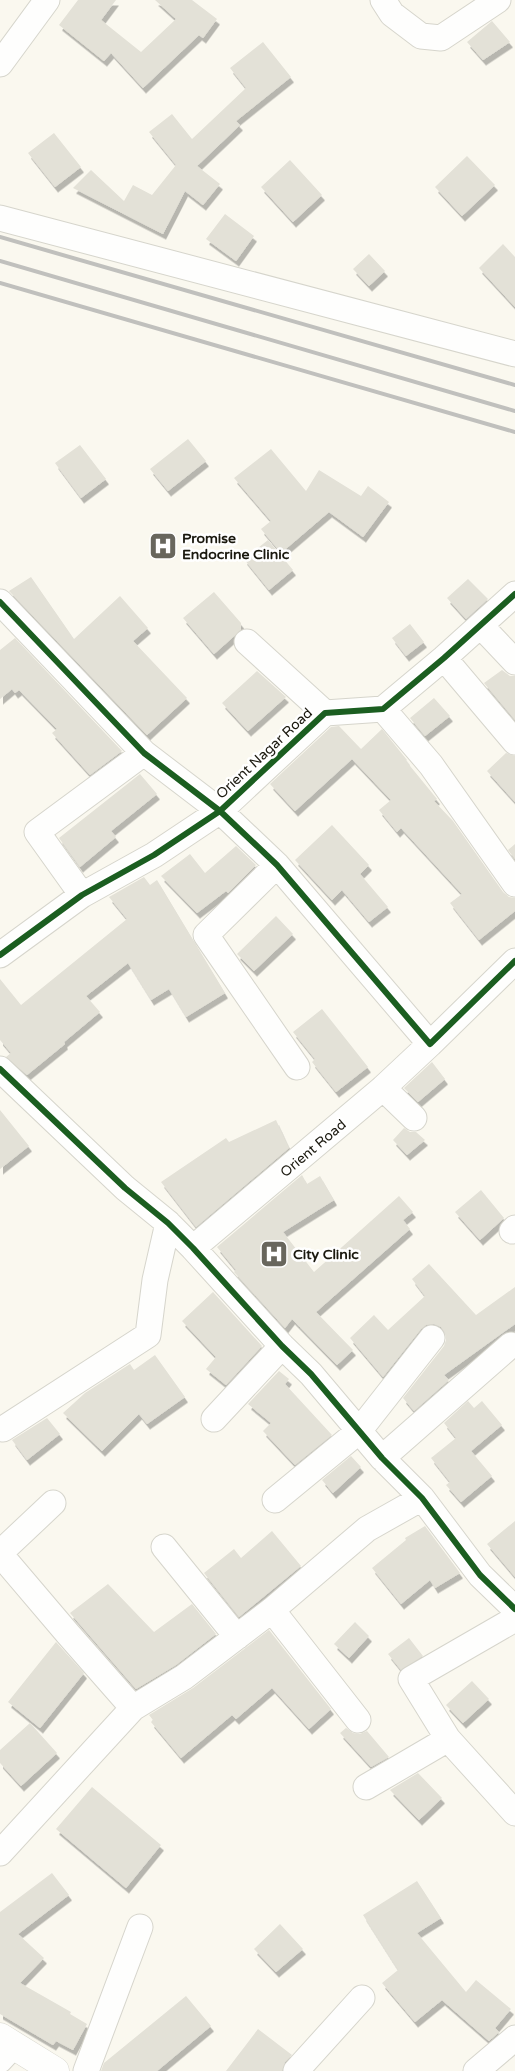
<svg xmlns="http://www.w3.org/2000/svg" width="515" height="2071" font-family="'Varela Round',sans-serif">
<defs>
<filter id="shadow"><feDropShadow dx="3" dy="5.5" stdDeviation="0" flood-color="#0004"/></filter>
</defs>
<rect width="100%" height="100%" fill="#faf8ef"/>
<path fill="#e3e1d7" filter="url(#shadow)" d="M78,0H116L101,20L141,52L176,19L155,0H192L217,19L203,38L199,35L143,88L111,53L104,61L59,25Z
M492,21L510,42L483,60L467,42Z
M263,42L291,77L236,121L240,125L197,166L220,184L203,205L185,191L163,234L73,188L91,170L124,201L133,185L152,195L176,165L149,132L172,114L192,139L246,88L230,68Z
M54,133L81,167L55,187L28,153Z
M467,156L495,185L462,216L435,187Z
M290,160L322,195L293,222L261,187Z
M225,214L254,236L236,261L206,239Z
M503,244L515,257V307L479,268Z
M369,254L385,271L369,286L353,269Z
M188,439L206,461L168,491L150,469Z
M80,445L106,479L81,498L55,463Z
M271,449L306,491L319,470L361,496L368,486L389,502L363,537L329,512L281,553L261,529L271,521L234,478Z
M268,540L293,570L269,590L244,559Z
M31,577L74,639L120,596L148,628L133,641L187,698L147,735L9,591Z
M468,579L488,599L466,619L447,598Z
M214,592L241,623V630L214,654L183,618Z
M410,624L424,642L406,656L392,638Z
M15,638L122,751L90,775L52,733L57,729L19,690L15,693L12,689L0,699V650Z
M502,670L510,676H515V720L484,683Z
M257,671L286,697L248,731L222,703Z
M434,698L450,716L425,736L410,718Z
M339,726L361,749L382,729L407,760L406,761L437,799L434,801L453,821L503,892L509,897L515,898V911L479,940L450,903L462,894L401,828L397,832L379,810L391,800L352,759L295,811L270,784L331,727Z
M506,753L515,756V802L487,771Z
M140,774L157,794L111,831L116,837L80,867L59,838Z
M332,825L369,865L360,874L388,907L369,922L342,890L332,900L295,860Z
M515,844V859L508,850Z
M236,846L256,865L228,893L226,891L197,913L161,876L190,854L205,873Z
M144,877L150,885L157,880L225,993L186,1017L169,989L151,1000L128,963L86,996L100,1012L64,1042L65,1044L27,1075L6,1057L11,1053L0,1040V979L21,1005L127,919L109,897Z
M276,916L293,934L254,971L237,954Z
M322,1009L368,1067L336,1092L312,1062L315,1059L293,1032Z
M432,1062L445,1079L418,1102L404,1088Z
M0,1110L29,1146L0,1169Z
M276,1120L289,1148L196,1227L161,1182L226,1138L229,1142Z
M404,1128L410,1132H416L425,1140L407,1155L393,1140Z
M302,1175L307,1184L320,1176L334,1200L283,1232L314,1272L399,1196L413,1212L403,1220L410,1229L316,1312L353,1350L337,1365L292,1319L285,1328L234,1272L236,1270L217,1247Z
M481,1190L504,1218L480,1240L455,1212Z
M429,1264L476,1315L515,1287V1324L444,1375L449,1380L414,1411L403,1398L444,1346L446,1340L445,1333L441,1327L434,1324L426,1325L421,1329L383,1377L350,1338L374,1315L388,1330L425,1296L412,1279Z
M213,1292L262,1346L226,1385L206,1369L216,1357L182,1321Z
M155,1355L185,1397L147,1424L139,1414L102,1451L63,1413L85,1393L130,1364L134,1370Z
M279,1371L289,1379L285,1384L332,1435L295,1465L263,1431L271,1423L248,1404Z
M468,1401L474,1408L482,1401L502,1425L471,1451L492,1476L461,1502L446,1485L450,1482L431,1458L456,1438L444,1423Z
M47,1418L60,1434L27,1460L12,1440Z
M351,1456L361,1467L333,1493L322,1480Z
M515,1521V1577L487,1544Z
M425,1526L460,1573L435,1588L430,1580L401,1604L372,1568L406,1540L405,1538Z
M272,1531L301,1566L239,1617L204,1573L234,1549L241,1558Z
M108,1584L154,1632L192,1604L216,1634L176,1665L136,1689L70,1613Z
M355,1622L369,1636L349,1658L334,1644Z
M269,1630L331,1709L309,1729L272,1688L236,1719L232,1715L181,1758L151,1722L153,1720L149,1715L193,1688Z
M409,1638L423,1656L401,1670L388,1654Z
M56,1642L84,1673L40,1728L8,1702Z
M472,1681L489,1699L463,1723L446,1705Z
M30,1723L57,1753L21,1786L0,1763V1750Z
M346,1728L353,1733L360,1734L367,1731L389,1757L371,1767L340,1733Z
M418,1773L442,1798L419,1820L390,1790Z
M92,1787L161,1845L126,1888L56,1829Z
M52,1873L69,1895L18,1934L44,1958L20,1983L71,2012L70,2014L87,2024L73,2050L56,2041L53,2045L0,2014V1912Z
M417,1881L441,1918L417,1933L466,1992L476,1980L511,2009L495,2028L499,2032L489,2041L442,2000L415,2022L382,1983L398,1970L363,1915Z
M280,1924L303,1949L276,1972L254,1949Z
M186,1996L211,2026L157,2071H101L104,2063Z
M258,2029L292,2055L285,2062L282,2071H226Z"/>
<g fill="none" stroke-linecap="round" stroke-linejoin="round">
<g stroke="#d6d5cc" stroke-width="27">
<path id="minor" d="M383,0L392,14L421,36L441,38L498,0
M0,64L47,0
M0,218L515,354
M0,602L144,753L220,811L277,865L430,1044L515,961
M481,626L515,662
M247,642L325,713
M444,658L515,742
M383,709L431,765L515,884
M277,865L206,935L297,1067
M82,895L37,832L144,753
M0,955L82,895L154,855L220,811L325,713L383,709L444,658L515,594
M0,1069L125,1188L168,1223L193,1248L282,1346L311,1374L382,1458L422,1498L480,1575L515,1609
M383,1088L414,1118
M512,1231L515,1228
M193,1248L383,1088L430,1044
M214,1419L282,1346
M3,1429L148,1335L155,1280L168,1223
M382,1458L511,1345
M275,1500L359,1431L432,1338
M164,1547L237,1637
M0,1553L53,1503
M0,1554L68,1634L133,1708
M272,1610L358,1720
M515,1619L411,1679L448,1739L515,1813
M366,1787L448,1739
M0,1853L133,1708L184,1677L272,1610L367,1529L422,1498
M0,2060L13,2046
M86,2071L140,1927
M296,2071L362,1998
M476,2071L515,2038"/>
</g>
<g stroke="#d6d5cc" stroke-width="29">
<path id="secondary" d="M0,2037L55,2071"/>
</g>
<use href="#minor" stroke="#fefefd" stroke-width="25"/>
<use href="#secondary" stroke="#fefefd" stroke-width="28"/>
<path stroke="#c0c0bd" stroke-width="4" d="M0,237L515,385
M0,261L515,411
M0,283L515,432"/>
<g stroke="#fff" stroke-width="9">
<path id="cycleway" d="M0,602L144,753L220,811L277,865L430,1044L515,961
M0,955L82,895L154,855L220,811L325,713L383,709L444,658L515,594
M0,1069L125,1188L168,1223L193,1248L282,1346L311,1374L382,1458L422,1498L480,1575L515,1609"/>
</g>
<use href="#cycleway" stroke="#1b5e20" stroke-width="6"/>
</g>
<defs>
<g id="hospital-square" transform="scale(1.4375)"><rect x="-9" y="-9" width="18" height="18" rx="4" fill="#68665d" stroke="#fff"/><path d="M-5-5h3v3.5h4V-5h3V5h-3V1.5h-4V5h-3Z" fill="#fff"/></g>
</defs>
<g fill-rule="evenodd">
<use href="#hospital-square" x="163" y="546"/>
<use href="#hospital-square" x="274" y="1254"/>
</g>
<g text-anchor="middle" stroke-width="5" stroke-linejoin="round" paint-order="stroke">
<g font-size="14" font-weight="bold" fill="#1a180e" stroke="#fff" text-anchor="start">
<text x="182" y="543">Promise<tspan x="182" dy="16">Endocrine Clinic</tspan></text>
<text x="293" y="1259">City Clinic</text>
</g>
<g font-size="14" fill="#1a180e" stroke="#fff">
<text transform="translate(264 753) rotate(-43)" y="5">Orient Nagar Road</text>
<text transform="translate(313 1148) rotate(-40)" y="5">Orient Road</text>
</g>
</g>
</svg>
